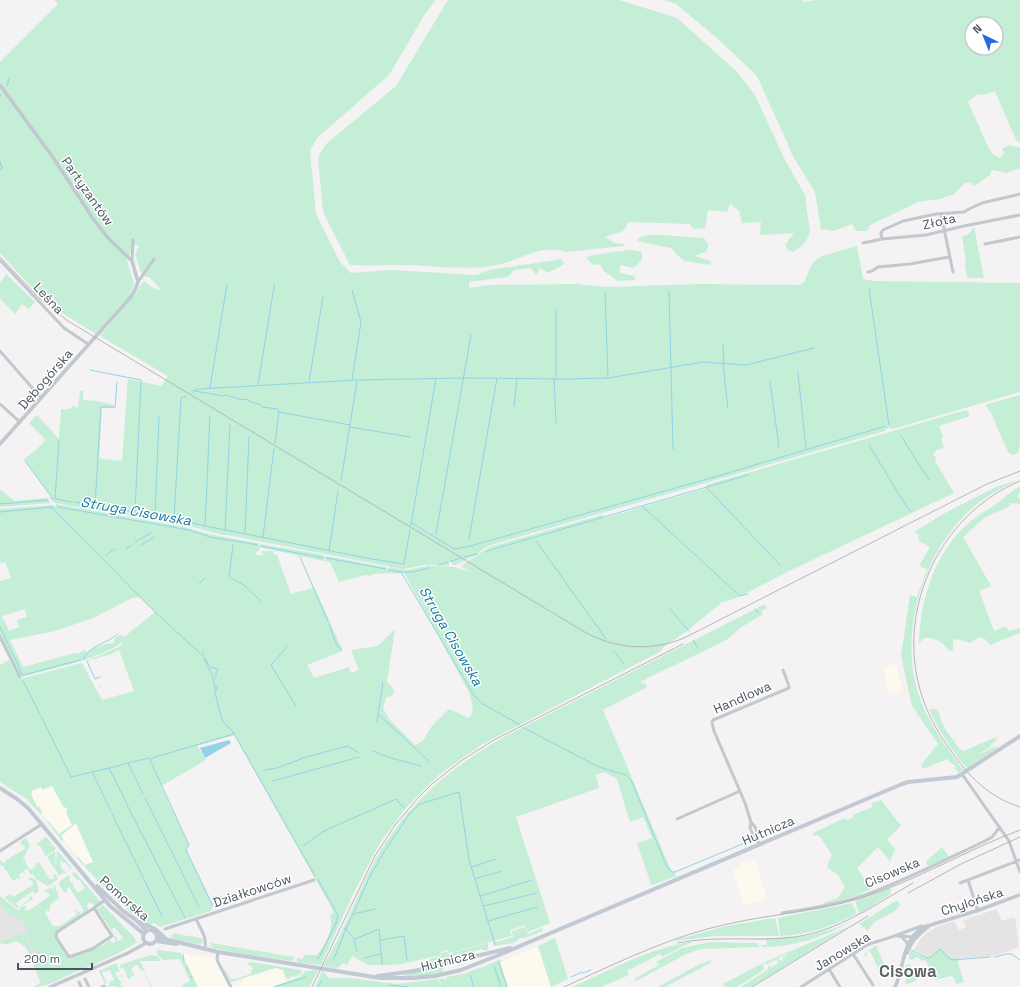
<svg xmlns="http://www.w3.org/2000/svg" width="1020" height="987" font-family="'Space Grotesk',sans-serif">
<rect width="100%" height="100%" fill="#f4f2f2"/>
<path fill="#fcf9ee" d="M896,664L903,691L889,694L885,679L884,667Z
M50,783H57L93,862L85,865L31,800L24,794Z
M755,858L767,899L743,905L733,870L737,868L740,864Z
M538,946L551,987H508L500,962Z
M181,953L214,958L228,986L244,981V978L275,968L283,970L287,982L272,987H198Z"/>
<path fill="#e5e3e3" d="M0,897L32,922L49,929L72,965L39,979L26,947L16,941L7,944L0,943Z
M997,909L1002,921L1015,917L1019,947L994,956L954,959L941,948L929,957L914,950L920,940L927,933L938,926L954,921L959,930L966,927L963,920Z"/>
<path fill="#c4eed6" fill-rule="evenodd" d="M55,0H436L425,14L389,75L317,138L310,151L316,214L340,262L351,273L390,270L476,275L489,270L562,259L564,264L548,273L540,268L536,275L531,268L514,270L508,277L469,282V288L490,285L581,284L583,285L606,287L701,284L799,285L804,282L813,262L822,256L857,246L863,279L873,281L1020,283V392L896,428L891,429L889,427L885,431L491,545L485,548L476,555L455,565H453L451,562H449V566H446L425,565L403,569L227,535H223L193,527L155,520L55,503L49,498L52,497L24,459L36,450L46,440L29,423L37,415L59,439L61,409H69L74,406L78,408L80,391H83V400L96,401L114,405V408H102L99,457L102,459L122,461L128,379L161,386L168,376L100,336L136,293L140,285L144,281L153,288L159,290L160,288L149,277H145L141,272L135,255L139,246L135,245L127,260L134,284L133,288L129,296L96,334L59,311L38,294L0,253V62L58,4Z
M448,0H619L677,18L736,71L755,95L785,160L805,195L810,232L805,243L793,252L788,250L785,245L794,233L760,235L761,222L742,223L739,211L730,203L727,212L708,210L705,228L693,229L690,224L629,222L623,231L605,237L614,243L624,244V246L566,252C543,244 523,258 501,264C469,272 435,265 403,265C385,265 368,266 350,265L323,212L318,157L326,144L396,86Z
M664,0H803V2L817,0H1020V142L1016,140L995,91L987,94L976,95L968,102L989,149L994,155L1000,158L1004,153L1002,149L1010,145L1020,148V168L1007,173L993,170L990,172L991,174L974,186L970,182L965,183L954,194L940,199L918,202L870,225L867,231H856L852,224L834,231L821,229L815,192L794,158L757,76L718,39L676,4ZM972,24H996V48H972Z
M973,227H974L984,278H967L965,264L966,261L962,236C968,235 971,233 973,227Z
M648,235H660L704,238L708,244L707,251L695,256L710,261L711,265L685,261L677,255L671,248L637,241L639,238Z
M631,250L642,252V260L633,268L620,265V273L634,276L636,280L618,281L604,271L600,264L593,265L586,257C601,253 615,252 631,250Z
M6,274L35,302L29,309L22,304L15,314L0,299V284Z
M1020,395V444L1018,453L1012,455L1008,452L991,413L985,405Z
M966,410L969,413V415L967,417L939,426L943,436L941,440L944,448L937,450L933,454L936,458L935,461L954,493L787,572L737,598L722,602L687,631L661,649L663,650L481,745L440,774L404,810L380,843L355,890L321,965L299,963L297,961V958L303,959L304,955H317C326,942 334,931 330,915L333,914V910L234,735L197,746L206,760L161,786L189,845L186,849L213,905L211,911L160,927L154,923L150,925L131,913L123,905L121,900L120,903L99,882L77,858L78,857L85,865L93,862L76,823L61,836L64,840L62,841L48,823V821L59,834L72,825L66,812L67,808L66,807L64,808L52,786L42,790L41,787L31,791L32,793L31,794L37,807L39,806L42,813L40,814L27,799L0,782V665L9,660L20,679L82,663L102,700L134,691L119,650L111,654L85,662L119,647L122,645V642C104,658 50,669 25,676H20L0,635V581L11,578L5,562L0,563V509L53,505L56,507V504L184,527L209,534L258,543L260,548L259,550L255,553L256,555H263L262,551H273L275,555H277L291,594L300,591V592L314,587L343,651L307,665L314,678L349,667L351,673L359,670L351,650L378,646L395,629L387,682L393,688L394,693L391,696L386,697L383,708L390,720L415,745L423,741L431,727L449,709L469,718C476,711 471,700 469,692L404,573L372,574L371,576L365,575L339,582L330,562L325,561L326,556L386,567L387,570H388L389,567L406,570L428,566L453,567L473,572L463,568L462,565L490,547L602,515L605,518L707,488L706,485ZM140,597L155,612L124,637L121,635C114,638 116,637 113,643C104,644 97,647 89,650L88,653L87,651L84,650L79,653H75L23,667L10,640L55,631L93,618L132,598ZM25,609L27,617L17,620L19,627L9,631L2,616Z
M1018,480C998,490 980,499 965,515C919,561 896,645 923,706C933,729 948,750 963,770L958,773L954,765L947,759L923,769L921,765L938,744L912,706L901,656L910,595L917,597L927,569L919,566L930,547L919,541L918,534L915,533L914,532L945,513L996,487Z
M1020,487V493L1018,495V497L1020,498V504L1010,503V506L984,518L963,537L991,586L979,591L994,631L1006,626L1009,631L1020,628V633L990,645L985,639L980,637L970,643L957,639L953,641V650L949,651C944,642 933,637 924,638L919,643C920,598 936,549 972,520C980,514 988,510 995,505C1004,499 1011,490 1020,487Z
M1,490L14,501L47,498L50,503L0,507V491Z
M261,544L324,555V561L263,548L260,547Z
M763,605H766L767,608L761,611L763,614L740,628L728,639L671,667L649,677L640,683L646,684L647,687L603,710L670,868L673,871L676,876L653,885H649L651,884L637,843L652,838L643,817L630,822L617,779L604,772L596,775L599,788L516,817L550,923L528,932L525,925L510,930L512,936L449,953L447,950L441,952V955L402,964L388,965H368L352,956L347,965L342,963L341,966L337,967V969L323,966C342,936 355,900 371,868C403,807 447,769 506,736Z
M930,709H937L945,729L959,748L964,751L996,737L997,740L988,747L995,745L978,754L982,753L997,746V748L967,768C958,760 932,721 930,709Z
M881,800L901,826L887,839L895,849L890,861L878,847L857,868L871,889L859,894V895L823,905V903L838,898L845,887L838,875L829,869L827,866L832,855L821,838L818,835L814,836L813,833L845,818L847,820L853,818V815L872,807V803Z
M46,837L53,845H49L54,846L56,848L55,850L46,856L40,846L36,844Z
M26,838L30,845L24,857H21L24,858L14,879L24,859L26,861L25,862L30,870L36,866L35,864L39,862L50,880L55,878L53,875L56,874L58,879L48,886L36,879L32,872L33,875L31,874L29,875L30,873L26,868L24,871L26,876H28L27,877L23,872L18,875L21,878L19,879L17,878L15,880L13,881L7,872V870L6,871L3,866L0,865V860L3,863L11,857L25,849L24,845H22L20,842Z
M942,847L949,857L928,866L926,862Z
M57,850L72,868L69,870L70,869L65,862L63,863L62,861L60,862L61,864L60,866L65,872H66L65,874L64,873L60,875V877L47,857L55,851L56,867Z
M75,872L101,902L94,907L93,904L89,902L87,906L89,910L82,914V912L84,910L69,887L67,888V891L65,893L59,884V882L69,875L70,877L69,878L71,883L74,882L72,884L78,893L85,888L79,879L77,880L72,874Z
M31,877L36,880L39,891L35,894L33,891L16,903L18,907L30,899L29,897L31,896L33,899L17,908L5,898V897L10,894L13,897L33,885L32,880L30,881L28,879Z
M55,885L59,898L50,905V911L49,912L48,910L45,913L53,926H60L76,915L77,912L74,910L76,909L82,915L55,935L73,966L70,960L72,957L101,945L102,946L108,942V941L109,939L112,943L116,942L114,937L115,936L117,937L116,938L118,941L123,938L115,928H112L114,933L112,934L113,932L98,911L96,910L103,905L133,936L137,942C118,955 95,964 73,973C60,979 48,987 33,987L41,983L26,947L16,941C11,943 4,946 0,942L26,932L27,943L33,952L31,954L34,957L38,955L49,972L38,954L37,955L29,943L28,939L45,928L48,930L52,934L49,929L45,927L28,939C28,932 26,924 21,920L23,917L21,920C8,913 0,912 0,896L19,911L20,908L25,905L26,907L24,908L28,911L50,896L48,892L46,893L45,891L51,887L53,889L54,888L53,886Z
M891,888V894L859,914L855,901Z
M897,900L900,905L895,911L874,922L868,931L859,924Z
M852,903L857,914C832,926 808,935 780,936L778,918Z
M775,918L779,936H715L676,941L675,940L726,926Z
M853,920C826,937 794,947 762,947V945H767L766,940H749L806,936L836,928Z
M850,926L751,987H741L767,970L769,965L771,968L778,963L777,960L778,959L783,961V957L788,955L787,954L767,964L765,963V962Z
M525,927L528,934L542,928L543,931L525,938H520L514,943L493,946V943L513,937L512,931Z
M175,933L189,937V935L203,939V942H200L203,943L200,945L174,939C172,938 171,937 172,935L180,937L172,935Z
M555,938L568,979L551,987L538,946Z
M210,940L211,943L294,957L293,960L292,961L249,955L213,948L209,945L215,946L210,944Z
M691,942V943L683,946L662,957L660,954L627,971L629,975L601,987H572C611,970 649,948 691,942Z
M710,942L757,943L760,947L700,949L684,955L636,981L634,979L659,965L656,962L682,948Z
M488,943V948L486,951L481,949L460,957L443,960L427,965L425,963L427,960L442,955V953L447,952L448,954Z
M876,945L885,967L879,970L870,951L867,952V954L865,956L864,954Z
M941,948L952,958H959L958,963L964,982L956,984L953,977L950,976L935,980L926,961L923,960L921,961L919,958L917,957L912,960L909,958L910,951L927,958Z
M157,950L181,953L198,987H183L182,985L190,981L180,959L163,960L157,954Z
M151,955L158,956L161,961H140L152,987H151L144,971L140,969L137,964L131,969L135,977L128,975L131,976V978L128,979L123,966V968L121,969L120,965L122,966L121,964H122Z
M501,959L502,961L500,962L508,987H315L322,971L324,972L329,978H348L398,984L437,979L442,986L441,983L438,979L443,978L445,980L447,977L463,974L485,966Z
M710,960L712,962L665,987H658L696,966Z
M251,962L301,970L302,972L299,975L294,977L292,975L291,978L286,979L283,970L275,968L231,982L223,967L231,979H235L251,974L252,969H254L252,968V966L247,965Z
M116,963L120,971L115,972L117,977L122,975V977L121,976L117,977L121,982L124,981L123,979L125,983L124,981L121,983L120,985L123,987H115V986L105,987L110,985L109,982L114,980L110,970L105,972L104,970L102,973L107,983L105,984L99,971Z
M763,963L764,969L762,971L737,987H725L723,984Z
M909,964L911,966L917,979V980L908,984L905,983L908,975L903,972L906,965Z
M444,966L442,973L429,976L404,977L403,976L405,974Z
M314,970L318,971L309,987H272L300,977L305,971Z"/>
<path fill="#94d2e8" d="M229,740L231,743L205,758L200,748Z"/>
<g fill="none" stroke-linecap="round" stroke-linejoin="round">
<path stroke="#94d2e8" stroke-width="1" d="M7,86L9,78
M0,96L1,94
M0,161V162
M0,162L2,168L0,169
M869,289L889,425
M352,290L361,322L352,380
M669,291L673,449
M605,292L608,378
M556,310V377
M723,345L724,364
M723,364L728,409
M90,370L141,380L135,512H138
M798,373L806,449
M554,378L556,423
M309,382L323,297
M770,382L779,447
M258,385L274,287V284
M210,388L227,284
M195,391L223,396L227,395L238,399L249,400L250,402L260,404L262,407L278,409L279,412L350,425
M192,393L194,390L199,389L357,380L463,378L566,379L608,378L703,362L746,365L814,348
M514,406L517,378
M350,427L410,437
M901,436L929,480
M275,443L279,412
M869,445L905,504L911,512
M25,461L53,499
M341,481L357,381
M701,481L886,426
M707,488L781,566
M55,499L59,441
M56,499L72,502
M75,502L95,505L101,407H115L117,382
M0,504L48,500
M96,506L119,510
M642,506L740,596L747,594L748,595
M51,507L156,613L202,655
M58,507L189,530L210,537L258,545
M122,510L134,512
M0,512L53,507
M141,513L189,522
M155,515L159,416
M174,519L181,398L186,396
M192,523L205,526L210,416
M412,523L454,549L465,547
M411,525L436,378
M205,526L372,559L404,564L410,530
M225,530L230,425
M245,534L249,437
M436,534L471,335
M263,537L274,448
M469,539L497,378
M536,541L606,639
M135,542L151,533
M141,545L154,537
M233,545L229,577L244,585L261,601
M260,546L324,558
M467,547L700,481
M126,549L132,545
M329,551L338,491
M487,551L748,475
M106,555L115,549
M300,557L328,621
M464,557L477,554
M326,558L386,569
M451,561L461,558
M439,565L448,562
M388,570L401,572L475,697L483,704L520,725
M402,572H413L429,568
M199,584L205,578
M670,609L689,631
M755,609L758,613
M329,624L337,646L341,649
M0,627L23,676
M693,640L697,647
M287,647L271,665L296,706
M613,650L624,664
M203,651L204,655
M203,657L213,677L216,697L222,720L233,732L315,876
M205,658L210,667L218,669L216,673V678L215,679
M84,659C88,646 108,643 118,634
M87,661L95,679L100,677
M23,675L80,660
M23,681L40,714
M215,685L217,688L216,691
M99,686L100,687
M378,714L430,762
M41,716L71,777L109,768L127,804
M377,722L383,682
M522,727L599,767L626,775L631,780L667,867L672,872H675L752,840
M373,751L391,758L421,766
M128,763L150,758
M110,768L128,763L143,794
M265,770L277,768L306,757L348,746L359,753
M93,774L111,811
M273,781L359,757
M145,798L199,907
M127,805L185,918
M112,814L162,916
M763,835L790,823H797
M303,846L324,831L396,799L404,808
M472,867L496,859
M475,879L501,871
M318,880L338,915L336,922L337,924
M481,896L532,880
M213,906L186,850L189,845L150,760L155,757L234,734
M484,906L537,893
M353,914L370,876L384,852L410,813L420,804L459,792L469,860L495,944
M488,921L537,907
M355,939L379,929L382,965
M381,940L404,936L407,960
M911,950L928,958L931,957L940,949L949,958L953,960L990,957
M357,951L354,939L346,929L353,914L375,909
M183,955L184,960
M995,957L1006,954H1012L1020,960
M364,958L381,954
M317,959L319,958L336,923
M333,961L346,929L344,928
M499,963L507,987
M494,966L501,987
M187,967L189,972
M583,973L591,970
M470,975L474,987
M191,976L192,978
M571,977L582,972
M389,985L408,987
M445,986V987
M274,987L306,977
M318,987L321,981"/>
<path stroke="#c1c8cf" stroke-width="3" d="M941,214L953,272
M882,239L881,233L883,230L903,221L936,214L964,212L971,208L982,203L1020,194
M863,243L882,239L926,235L964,226L1020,215
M985,244L1020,237
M0,260L64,328L88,344
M132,261L133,240
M868,272L872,271L878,267L910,264L949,257
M138,282L154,259
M0,351L41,398
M0,404L20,422
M0,637L20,677
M962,774L1009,841L1020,872
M677,819L740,791
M751,822C756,827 759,833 758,841
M760,844L754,837L750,828L751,822L745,803L714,731L712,722L713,720L789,688V686L783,670
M0,851L42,824
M968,880L978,911
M960,883L1020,860
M94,908L57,932L56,937L69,957L92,949L112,936L94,908L105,900
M782,913C811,909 841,904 868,894C908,879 947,859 985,841L992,837L1000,827
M196,919C201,930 207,936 205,949
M165,929L314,880
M896,936L914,937
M902,937L908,944
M218,952L217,960L231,987
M853,954L873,985
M829,969L840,987
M85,979L89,987
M79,982L81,987
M102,987L104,986
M801,987L867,945C876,941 885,940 894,936C904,933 912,929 922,926L924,927"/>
<path stroke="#c1c8cf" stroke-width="3.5" d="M0,85L52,156L94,220L108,238L132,261L138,282L135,290L130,298L0,444
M907,953C911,941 918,934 928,927
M50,987L128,953L146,943
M895,987C905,967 901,939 924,927L976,911L1020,895"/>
<path stroke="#c1c9d4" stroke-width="4" d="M0,788L17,799L28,808L110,906L144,934
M97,886L123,911L136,920L147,931
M140,922L155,929L164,937
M143 937a7 7 0 1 1 14 0a7 7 0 1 1-14 0Z
M157,937L218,952L380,978H413L435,976L461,970L494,957L902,784L908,782L957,777L1020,736
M156,941L177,944
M378,976L414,971L510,948"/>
<path stroke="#b4b7bc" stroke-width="1" d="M0,257L40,299L68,321L583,631C614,649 651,652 684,638L987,484L1020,471
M1020,481C945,512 901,598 917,677C922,704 935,729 951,751C969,777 989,797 1020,807
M908,893L961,864L1020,837
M678,943C716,935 755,942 794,937C839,931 874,905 913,883
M312,987L375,856L395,825L419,797L432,784L461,761L492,741L683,644
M564,987C610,966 657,943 707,929C758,915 811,913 861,898C916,881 966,850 1020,830
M752,987L868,916"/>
</g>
<g text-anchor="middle" stroke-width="3" stroke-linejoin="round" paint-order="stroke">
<g font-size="13" fill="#4a545e" stroke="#fff">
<text transform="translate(88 191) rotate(55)" y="5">Partyzantów</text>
<text transform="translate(939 221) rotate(-13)" y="5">Złota</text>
<text transform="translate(49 298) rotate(47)" y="5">Leśna</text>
<text transform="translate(45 379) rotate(-49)" y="5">Dębogórska</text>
<text transform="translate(742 697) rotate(-24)" y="5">Handlowa</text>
<text transform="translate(768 830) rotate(-23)" y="5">Hutnicza</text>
<text transform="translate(892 872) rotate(-23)" y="5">Cisowska</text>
<text transform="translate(252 890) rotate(-18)" y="5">Działkowców</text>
<text transform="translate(125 898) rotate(41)" y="5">Pomorska</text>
<text transform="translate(972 901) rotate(-18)" y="5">Chylońska</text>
<text transform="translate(842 951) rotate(-31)" y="5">Janowska</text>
<text transform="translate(448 960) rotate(-14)" y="5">Hutnicza</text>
</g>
<g font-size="14" font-style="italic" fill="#157ba0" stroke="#fff">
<text transform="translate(136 511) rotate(10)" y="5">Struga Cisowska</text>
<text transform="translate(451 636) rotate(60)" y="5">Struga Cisowska</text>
</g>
<g font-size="17" font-weight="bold" fill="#5f6266" stroke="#fff">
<text x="908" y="977">Cisowa</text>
</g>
</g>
<g transform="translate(984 36) rotate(317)"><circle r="19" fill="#ffffff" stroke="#b7bbbf"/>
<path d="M0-3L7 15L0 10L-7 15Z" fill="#246bdc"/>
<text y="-6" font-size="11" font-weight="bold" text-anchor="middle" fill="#4a545e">N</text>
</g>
<path d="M18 963v6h74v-6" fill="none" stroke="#4a545e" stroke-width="2"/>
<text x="24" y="963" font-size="12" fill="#4a545e" stroke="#ffffff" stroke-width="3" paint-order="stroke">200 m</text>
</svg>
